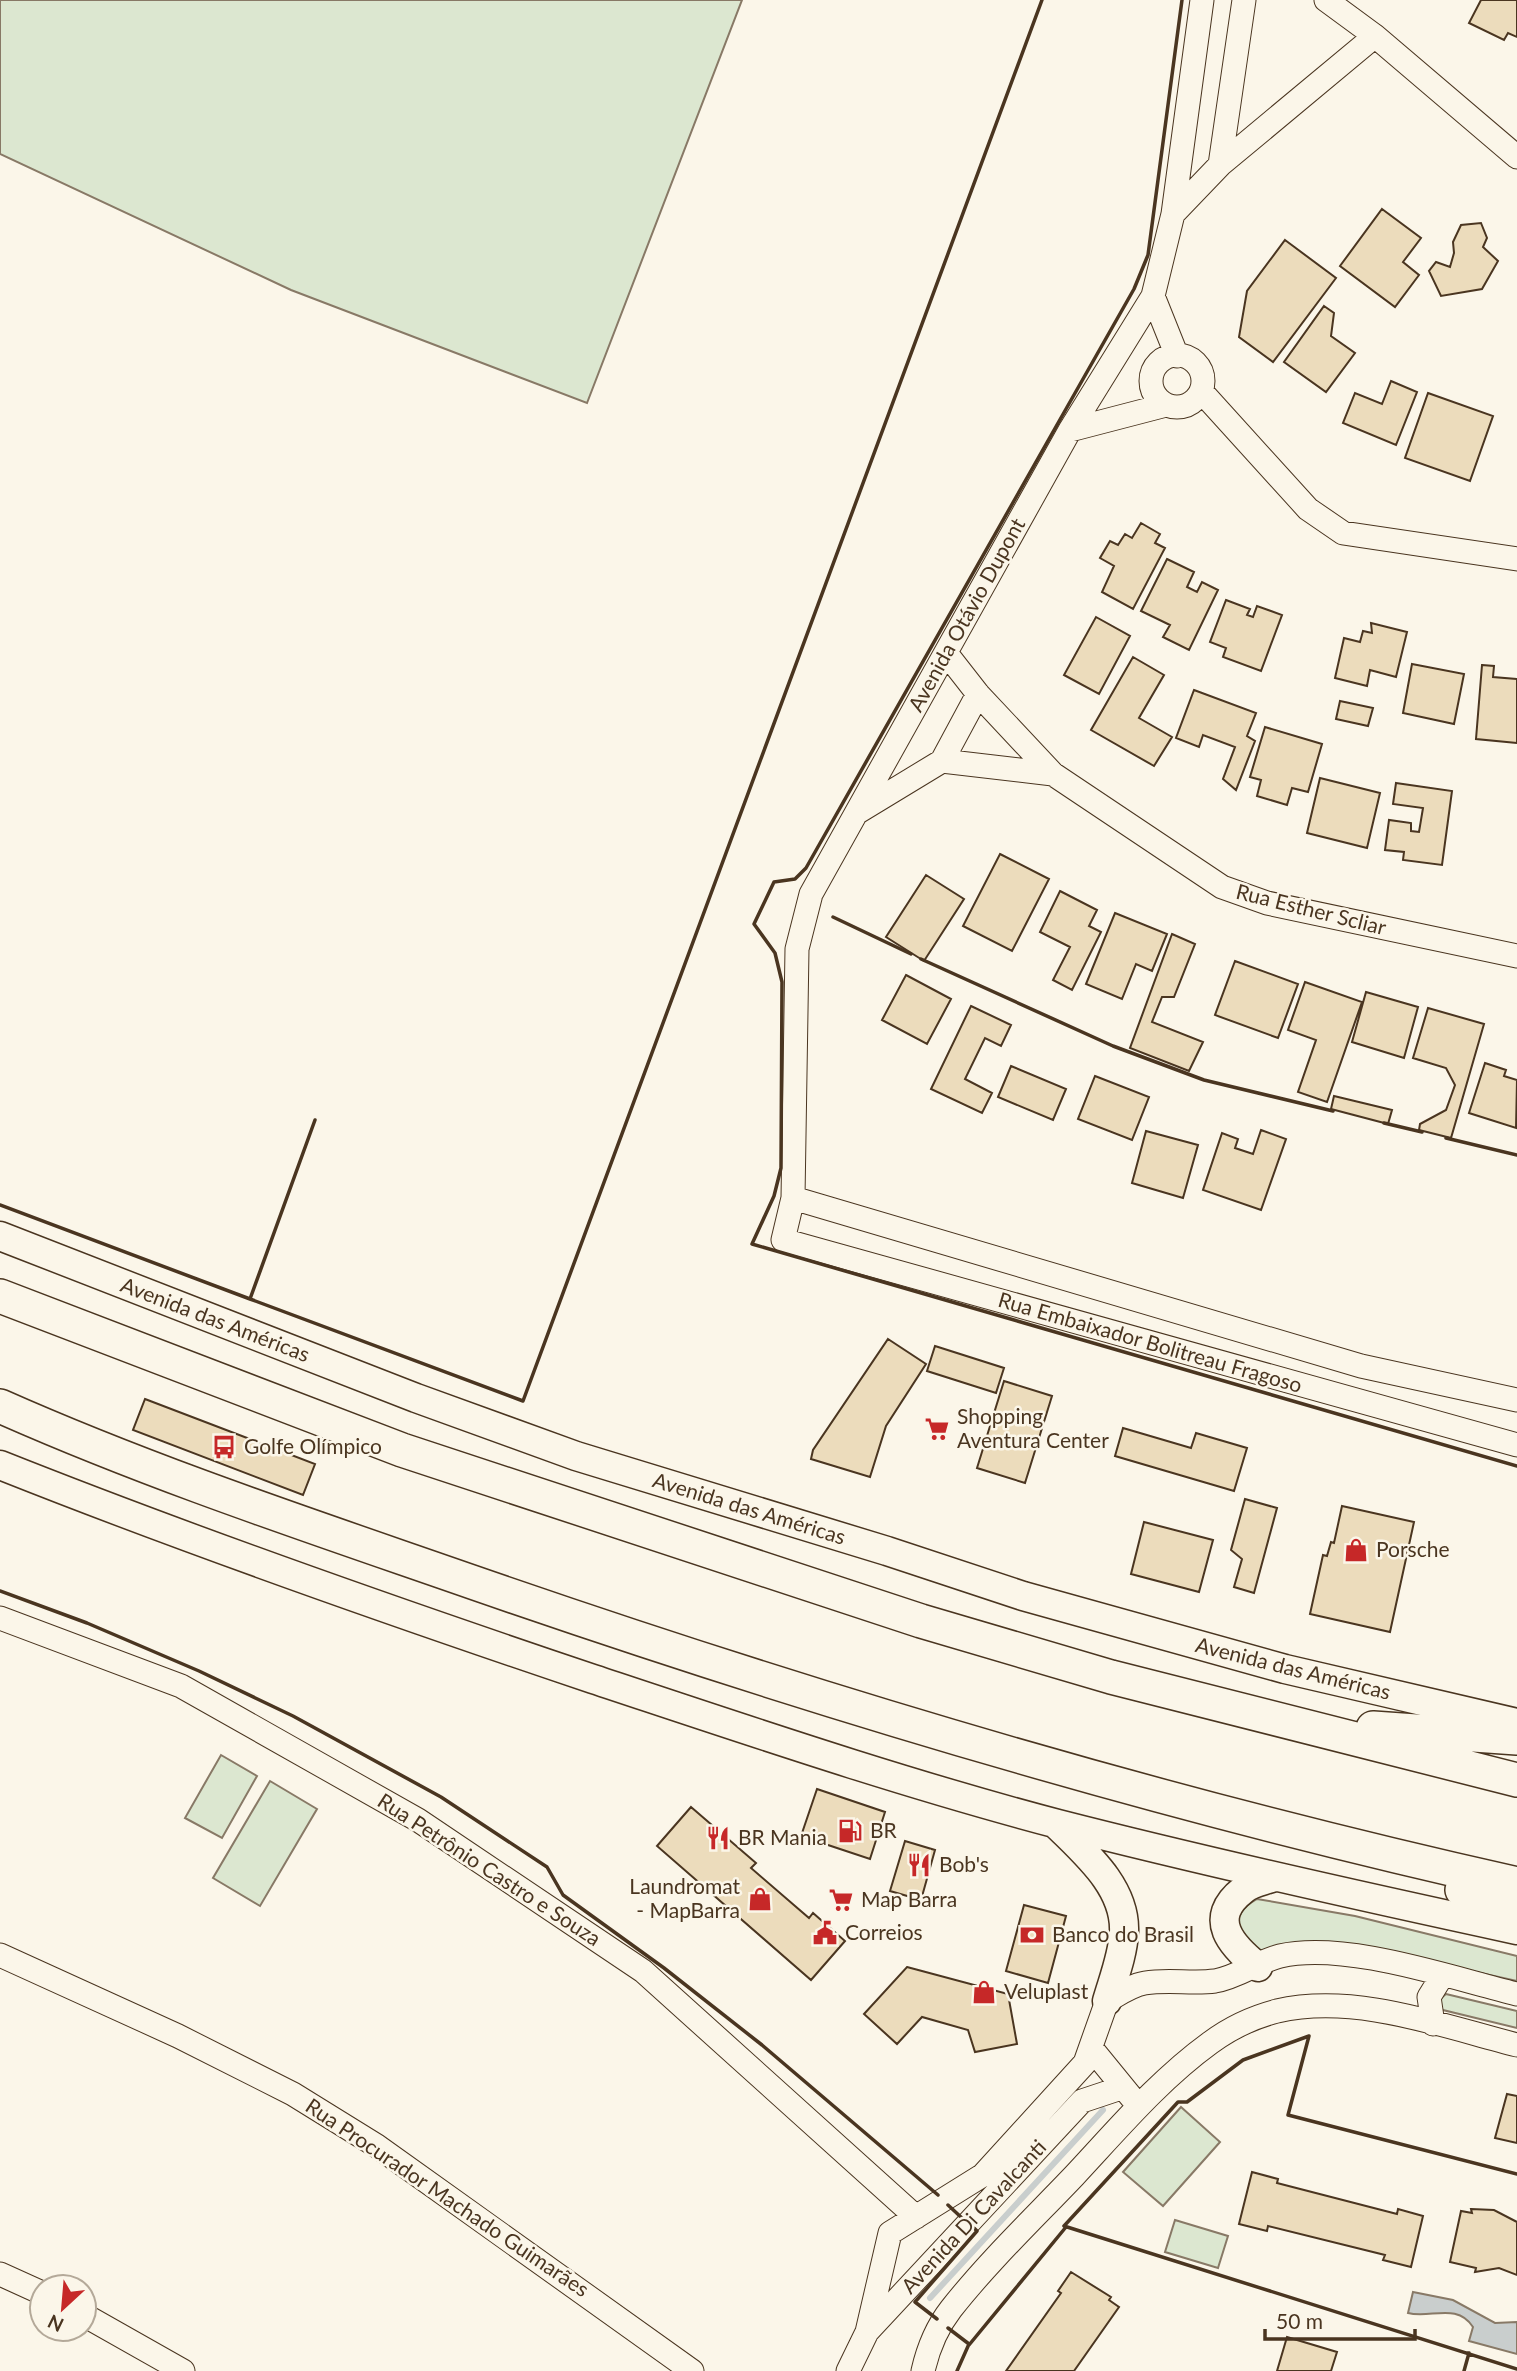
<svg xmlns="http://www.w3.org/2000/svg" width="1517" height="2371" font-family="Lato,sans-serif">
<rect width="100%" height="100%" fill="#fbf6e9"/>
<path fill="#dce7d0" stroke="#887966" stroke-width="2" d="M0,0H742L587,403L291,290L0,154Z
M221,1755L257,1776L222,1838L185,1818Z
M270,1781L317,1809L260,1906L213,1878Z
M1257,1899L1355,1916L1517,1956V1981L1363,1947L1263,1951L1251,1948L1235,1928C1239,1914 1243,1907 1257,1899Z
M1446,1994L1517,2011V2028L1443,2010L1439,2005L1440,1999Z
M1181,2107L1220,2142L1163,2206L1123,2172Z
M1175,2220L1228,2236L1218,2268L1165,2252Z"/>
<path fill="#c9cecd" stroke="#887966" stroke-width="2" d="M1413,2292L1453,2300L1495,2323L1517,2322V2354L1469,2341L1473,2327C1457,2302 1430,2319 1408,2313Z"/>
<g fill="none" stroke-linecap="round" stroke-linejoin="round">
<path stroke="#c9cecd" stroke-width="6" d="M930,2298L1103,2110"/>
</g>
<path fill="#ecdcbc" stroke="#4a3520" stroke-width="2" d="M1481,0H1517V37L1508,33L1504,40L1469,23Z
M1382,209L1421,238L1403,262L1419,275L1395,307L1340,266Z
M1481,223L1487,238L1483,247L1498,261L1482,289L1441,296L1429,271L1436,262L1450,267L1454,253L1453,242L1461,225Z
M1285,240L1336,278L1273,362L1239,337L1247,291Z
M1324,306L1334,313L1331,336L1355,353L1326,392L1284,362Z
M1391,381L1417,392L1396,445L1343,423L1355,393L1382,404Z
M1428,393L1493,416L1470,481L1405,458Z
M1141,523L1160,534L1155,543L1165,548L1133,609L1102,592L1114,566L1100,558L1110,541L1118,545L1125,534L1132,538Z
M1167,559L1194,572L1187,587L1197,592L1202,582L1218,590L1189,650L1163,637L1170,625L1141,611Z
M1226,600L1250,609L1247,615L1253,617L1257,606L1282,615L1261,671L1223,657L1226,648L1210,642Z
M1096,617L1130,636L1099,694L1064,675Z
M1371,623L1407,632L1396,677L1370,670L1367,686L1335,678L1344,638L1360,642L1363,631L1372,633Z
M1133,657L1164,675L1139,718L1172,737L1154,766L1091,730Z
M1412,664L1464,674L1454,724L1403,713Z
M1482,665L1494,666L1493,677L1517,679V743L1476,739Z
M1194,690L1256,713L1247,736L1255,741L1236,790L1223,779L1235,747L1203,735L1199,747L1176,738Z
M1340,701L1373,708L1368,726L1336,719Z
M1265,727L1322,744L1308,792L1292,788L1287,805L1257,796L1261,780L1250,777Z
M1320,778L1380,793L1367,848L1307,833Z
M1396,783L1452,791L1442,865L1403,860L1404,852L1385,850L1389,820L1411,823V831L1419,832L1423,808L1393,804Z
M1000,854L1049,879L1012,951L963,926Z
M926,875L964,899L924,961L886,937Z
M1060,891L1097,910L1089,926L1101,932L1072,990L1053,980L1070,947L1040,932Z
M1115,913L1167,934L1152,971L1136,964L1122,999L1086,984Z
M1172,934L1195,944L1174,997H1162L1152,1022L1203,1042L1189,1071L1130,1048Z
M1235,961L1298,984L1278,1038L1215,1015Z
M906,975L951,999L927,1044L882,1020Z
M1305,982L1362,1002L1327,1102L1298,1092L1316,1040L1288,1030Z
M1366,992L1418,1007L1404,1058L1352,1042Z
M971,1006L1011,1025L1001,1046L985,1038L965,1079L992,1093L982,1113L931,1089Z
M1428,1008L1484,1024L1451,1138L1419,1130L1420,1124L1446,1110L1455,1085L1446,1068L1413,1058Z
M1485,1063L1506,1070L1504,1076L1517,1080L1516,1128L1469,1113Z
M1011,1066L1066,1089L1053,1120L998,1097Z
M1095,1076L1149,1097L1132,1140L1078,1119Z
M1334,1096L1392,1110L1388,1124L1331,1109Z
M1261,1130L1286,1139L1261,1210L1203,1190L1222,1133L1238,1139L1235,1148L1253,1154Z
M1146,1131L1198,1145L1183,1198L1132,1183Z
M888,1339L926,1364L886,1426L870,1477L811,1459L813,1450Z
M935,1346L1004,1368L996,1393L927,1371Z
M1004,1381L1052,1396L1025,1483L977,1468Z
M145,1399L315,1464L303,1495L133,1430Z
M1123,1428L1191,1448L1196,1433L1247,1448L1234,1491L1115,1456Z
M1245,1499L1277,1508L1254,1593L1234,1587L1242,1559L1231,1550Z
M1342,1506L1414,1522L1390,1632L1310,1614L1323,1555L1327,1556L1331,1542L1334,1543Z
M1144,1522L1213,1540L1199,1592L1131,1574Z
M817,1789L885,1812L870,1859L801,1836Z
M691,1807L756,1863L751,1868L809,1918L813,1913L845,1941L811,1980L657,1846Z
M905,1841L935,1850L921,1900L890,1891Z
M1024,1905L1066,1916L1048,1983L1006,1971Z
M907,1967L1008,1994L1017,2044L975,2052L968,2030L922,2017L897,2044L864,2014Z
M1507,2094L1517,2096V2143L1495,2138Z
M1252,2172L1278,2179L1277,2183L1397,2214L1398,2209L1423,2216L1411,2267L1383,2260L1385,2255L1268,2226L1267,2231L1239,2224Z
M1471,2209L1494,2210L1517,2222V2275L1499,2268L1475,2272L1476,2268L1450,2262L1461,2211L1472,2213Z
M1071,2272L1111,2297L1109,2300L1119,2307L1074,2371H1006L1061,2293L1058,2291Z
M1287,2337L1337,2352L1331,2371H1277Z"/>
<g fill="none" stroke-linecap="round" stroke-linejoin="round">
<g stroke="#4a3520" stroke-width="25">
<path id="minor" d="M1202,0L1173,214L1153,296L1070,430L811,894L797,949L793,1198L783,1240L1517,1445
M1326,0L1375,36L1517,157
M1220,165L1244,0
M1173,214L1220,165L1375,36
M1153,296L1177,356
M1151 381a26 26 0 1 1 52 0a26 26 0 1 1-52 0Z
M1201,391L1308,509L1343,533L1517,559
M1070,430L1166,405
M946,653L978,694L1053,774L1222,887L1267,903L1517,956
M942,761L978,694
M858,812L942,761L1053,774
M793,1198L1361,1366L1517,1400
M0,1618L181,1686L418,1820L643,1971L916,2217
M0,1955L178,2036L293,2094L377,2146L692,2371
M1433,2024L1429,1997L1442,1976
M1092,2049L1132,2098
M0,2274L42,2293
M84,2315L183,2371
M867,2332L890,2233L983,2175L1085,2063L1107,2001C1119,1994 1132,1985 1145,1983C1168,1979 1192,1984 1215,1981C1238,1977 1259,1961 1280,1956C1346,1941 1451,1978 1517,1994
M848,2371L867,2332L1082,2101L1121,2088
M923,2371C928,2349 937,2327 951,2309C988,2262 1033,2219 1074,2176C1117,2130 1159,2080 1210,2043C1230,2028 1254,2017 1277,2011C1356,1993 1442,2026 1517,2045"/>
</g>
<g stroke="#4a3520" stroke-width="31">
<path id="major" d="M0,1236L416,1398L576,1456L887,1551L1023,1596L1285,1669L1517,1723
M0,1465C196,1543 394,1612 593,1679C747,1730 902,1783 1058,1824C1210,1863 1364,1897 1517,1930
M1056,1824C1085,1853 1126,1887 1124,1932C1123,1955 1113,1980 1107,2001
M1258,1967C1232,1946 1206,1919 1243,1890C1250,1883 1264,1881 1274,1877"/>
</g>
<g stroke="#4a3520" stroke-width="36">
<path id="highway" d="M0,1296L402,1450L921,1621L1111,1677L1517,1780
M0,1406C153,1474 314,1527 472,1582C815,1701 1163,1805 1517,1884
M1373,1728L1517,1738
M1462,1890L1517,1909"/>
</g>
<use href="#minor" stroke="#fbf6e9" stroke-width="23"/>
<use href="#major" stroke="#fbf6e9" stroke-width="28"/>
<use href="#highway" stroke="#fbf6e9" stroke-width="33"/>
<path stroke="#4a3520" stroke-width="3.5" d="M1182,0L1148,255L1134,289L806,868L795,879L774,882L754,924L775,953L782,982L781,1168L774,1196L752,1244L1517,1466
M833,917L911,954
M921,959L1113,1046L1204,1080L1333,1111
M315,1120L250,1299L523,1401L1042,0
M1384,1123L1422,1132
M1446,1138L1517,1155
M0,1205L250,1299
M0,1591L87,1623L199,1671L293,1716L441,1797L547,1867L563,1895L664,1968L762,2045L938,2195
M1517,2174L1288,2115L1309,2036L1243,2060L1187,2102H1178L1064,2226L1517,2369
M948,2205L963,2219
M937,2319L915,2302L977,2231L974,2228
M948,2328L969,2344L957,2371
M969,2345L1066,2227
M1464,2371L1469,2353H1467"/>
</g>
<defs>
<g id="supermarket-bare" transform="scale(1.89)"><path d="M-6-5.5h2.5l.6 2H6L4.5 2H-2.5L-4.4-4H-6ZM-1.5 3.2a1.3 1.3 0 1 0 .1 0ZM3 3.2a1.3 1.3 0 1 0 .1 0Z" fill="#c62828" stroke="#fbf6e9" stroke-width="2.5" paint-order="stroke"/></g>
<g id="bus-bare" transform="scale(1.89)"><path d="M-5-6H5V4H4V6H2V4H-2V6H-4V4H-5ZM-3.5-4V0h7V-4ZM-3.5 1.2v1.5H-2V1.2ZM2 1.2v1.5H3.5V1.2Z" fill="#c62828" stroke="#fbf6e9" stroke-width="2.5" paint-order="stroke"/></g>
<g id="shop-bare" transform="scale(1.89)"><path d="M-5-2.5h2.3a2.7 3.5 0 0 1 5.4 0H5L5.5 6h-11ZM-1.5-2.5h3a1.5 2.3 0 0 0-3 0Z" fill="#c62828" stroke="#fbf6e9" stroke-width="2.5" paint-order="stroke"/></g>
<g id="fuel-bare" transform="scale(1.89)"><path d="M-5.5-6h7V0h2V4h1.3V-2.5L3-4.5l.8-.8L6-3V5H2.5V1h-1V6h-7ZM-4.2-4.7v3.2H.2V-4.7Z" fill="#c62828" stroke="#fbf6e9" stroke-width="2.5" paint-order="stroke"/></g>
<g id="restaurant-bare" transform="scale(1.89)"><path d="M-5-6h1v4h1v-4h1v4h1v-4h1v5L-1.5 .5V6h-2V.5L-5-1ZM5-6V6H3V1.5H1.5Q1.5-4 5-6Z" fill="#c62828" stroke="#fbf6e9" stroke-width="2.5" paint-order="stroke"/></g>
<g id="civic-bare" transform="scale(1.89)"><path d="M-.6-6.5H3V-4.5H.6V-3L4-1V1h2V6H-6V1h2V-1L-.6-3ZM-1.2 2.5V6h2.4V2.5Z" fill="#c62828" stroke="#fbf6e9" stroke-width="2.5" paint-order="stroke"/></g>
<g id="bank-bare" transform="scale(1.89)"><path d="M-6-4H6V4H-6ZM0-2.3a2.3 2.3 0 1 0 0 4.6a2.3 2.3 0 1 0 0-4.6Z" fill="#c62828" stroke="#fbf6e9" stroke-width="2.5" paint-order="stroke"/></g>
</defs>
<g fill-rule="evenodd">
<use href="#supermarket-bare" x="937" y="1429"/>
<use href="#bus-bare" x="224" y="1447"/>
<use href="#shop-bare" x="1356" y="1550"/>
<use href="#fuel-bare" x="850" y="1831"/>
<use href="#restaurant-bare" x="718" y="1838"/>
<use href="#restaurant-bare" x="919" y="1865"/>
<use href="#shop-bare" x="760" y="1899"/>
<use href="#supermarket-bare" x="841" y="1900"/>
<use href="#civic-bare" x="825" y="1933"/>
<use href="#bank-bare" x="1032" y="1935"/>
<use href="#shop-bare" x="984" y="1992"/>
</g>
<g text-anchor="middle" stroke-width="5" stroke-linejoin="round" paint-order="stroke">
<g font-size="21" fill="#4a3520" stroke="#fbf6e9">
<text transform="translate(967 615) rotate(-61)" y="7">Avenida Otávio Dupont</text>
<text transform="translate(1311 910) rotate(14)" y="7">Rua Esther Scliar</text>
<text transform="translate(215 1320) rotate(21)" y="7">Avenida das Américas</text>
<text transform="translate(1150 1343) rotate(16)" y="7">Rua Embaixador Bolitreau Fragoso</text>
<text transform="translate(749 1509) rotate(17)" y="7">Avenida das Américas</text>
<text transform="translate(1293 1669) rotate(14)" y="7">Avenida das Américas</text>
<text transform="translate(489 1870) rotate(33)" y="7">Rua Petrônio Castro e Souza</text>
<text transform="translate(447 2198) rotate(34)" y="7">Rua Procurador Machado Guimarães</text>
<text transform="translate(974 2217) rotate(-47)" y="7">Avenida Di Cavalcanti</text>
</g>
<g font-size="21" fill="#4a3520" stroke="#fbf6e9" text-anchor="start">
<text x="957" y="1424">Shopping<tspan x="957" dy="24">Aventura Center</tspan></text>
<text x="244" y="1454">Golfe Olímpico</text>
<text x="1376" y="1557">Porsche</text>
<text x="870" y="1838">BR</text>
<text x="738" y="1845">BR Mania</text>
<text x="939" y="1872">Bob's</text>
<text x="740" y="1894" text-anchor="end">Laundromat<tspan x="740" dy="24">- MapBarra</tspan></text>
<text x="861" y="1907">Map Barra</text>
<text x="845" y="1940">Correios</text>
<text x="1052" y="1942">Banco do Brasil</text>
<text x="1004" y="1999">Veluplast</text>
</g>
</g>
<g transform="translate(63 2308) rotate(206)"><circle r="33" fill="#fbf6e9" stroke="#b4a999" stroke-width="2"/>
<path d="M0-5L12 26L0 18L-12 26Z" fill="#c62828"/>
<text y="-10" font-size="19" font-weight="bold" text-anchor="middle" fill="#4a3520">N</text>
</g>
<path d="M1265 2329v10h150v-10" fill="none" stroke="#4a3520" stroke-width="3.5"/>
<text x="1276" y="2329" font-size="21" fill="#4a3520" stroke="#fbf6e9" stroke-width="5" paint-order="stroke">50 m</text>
</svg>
